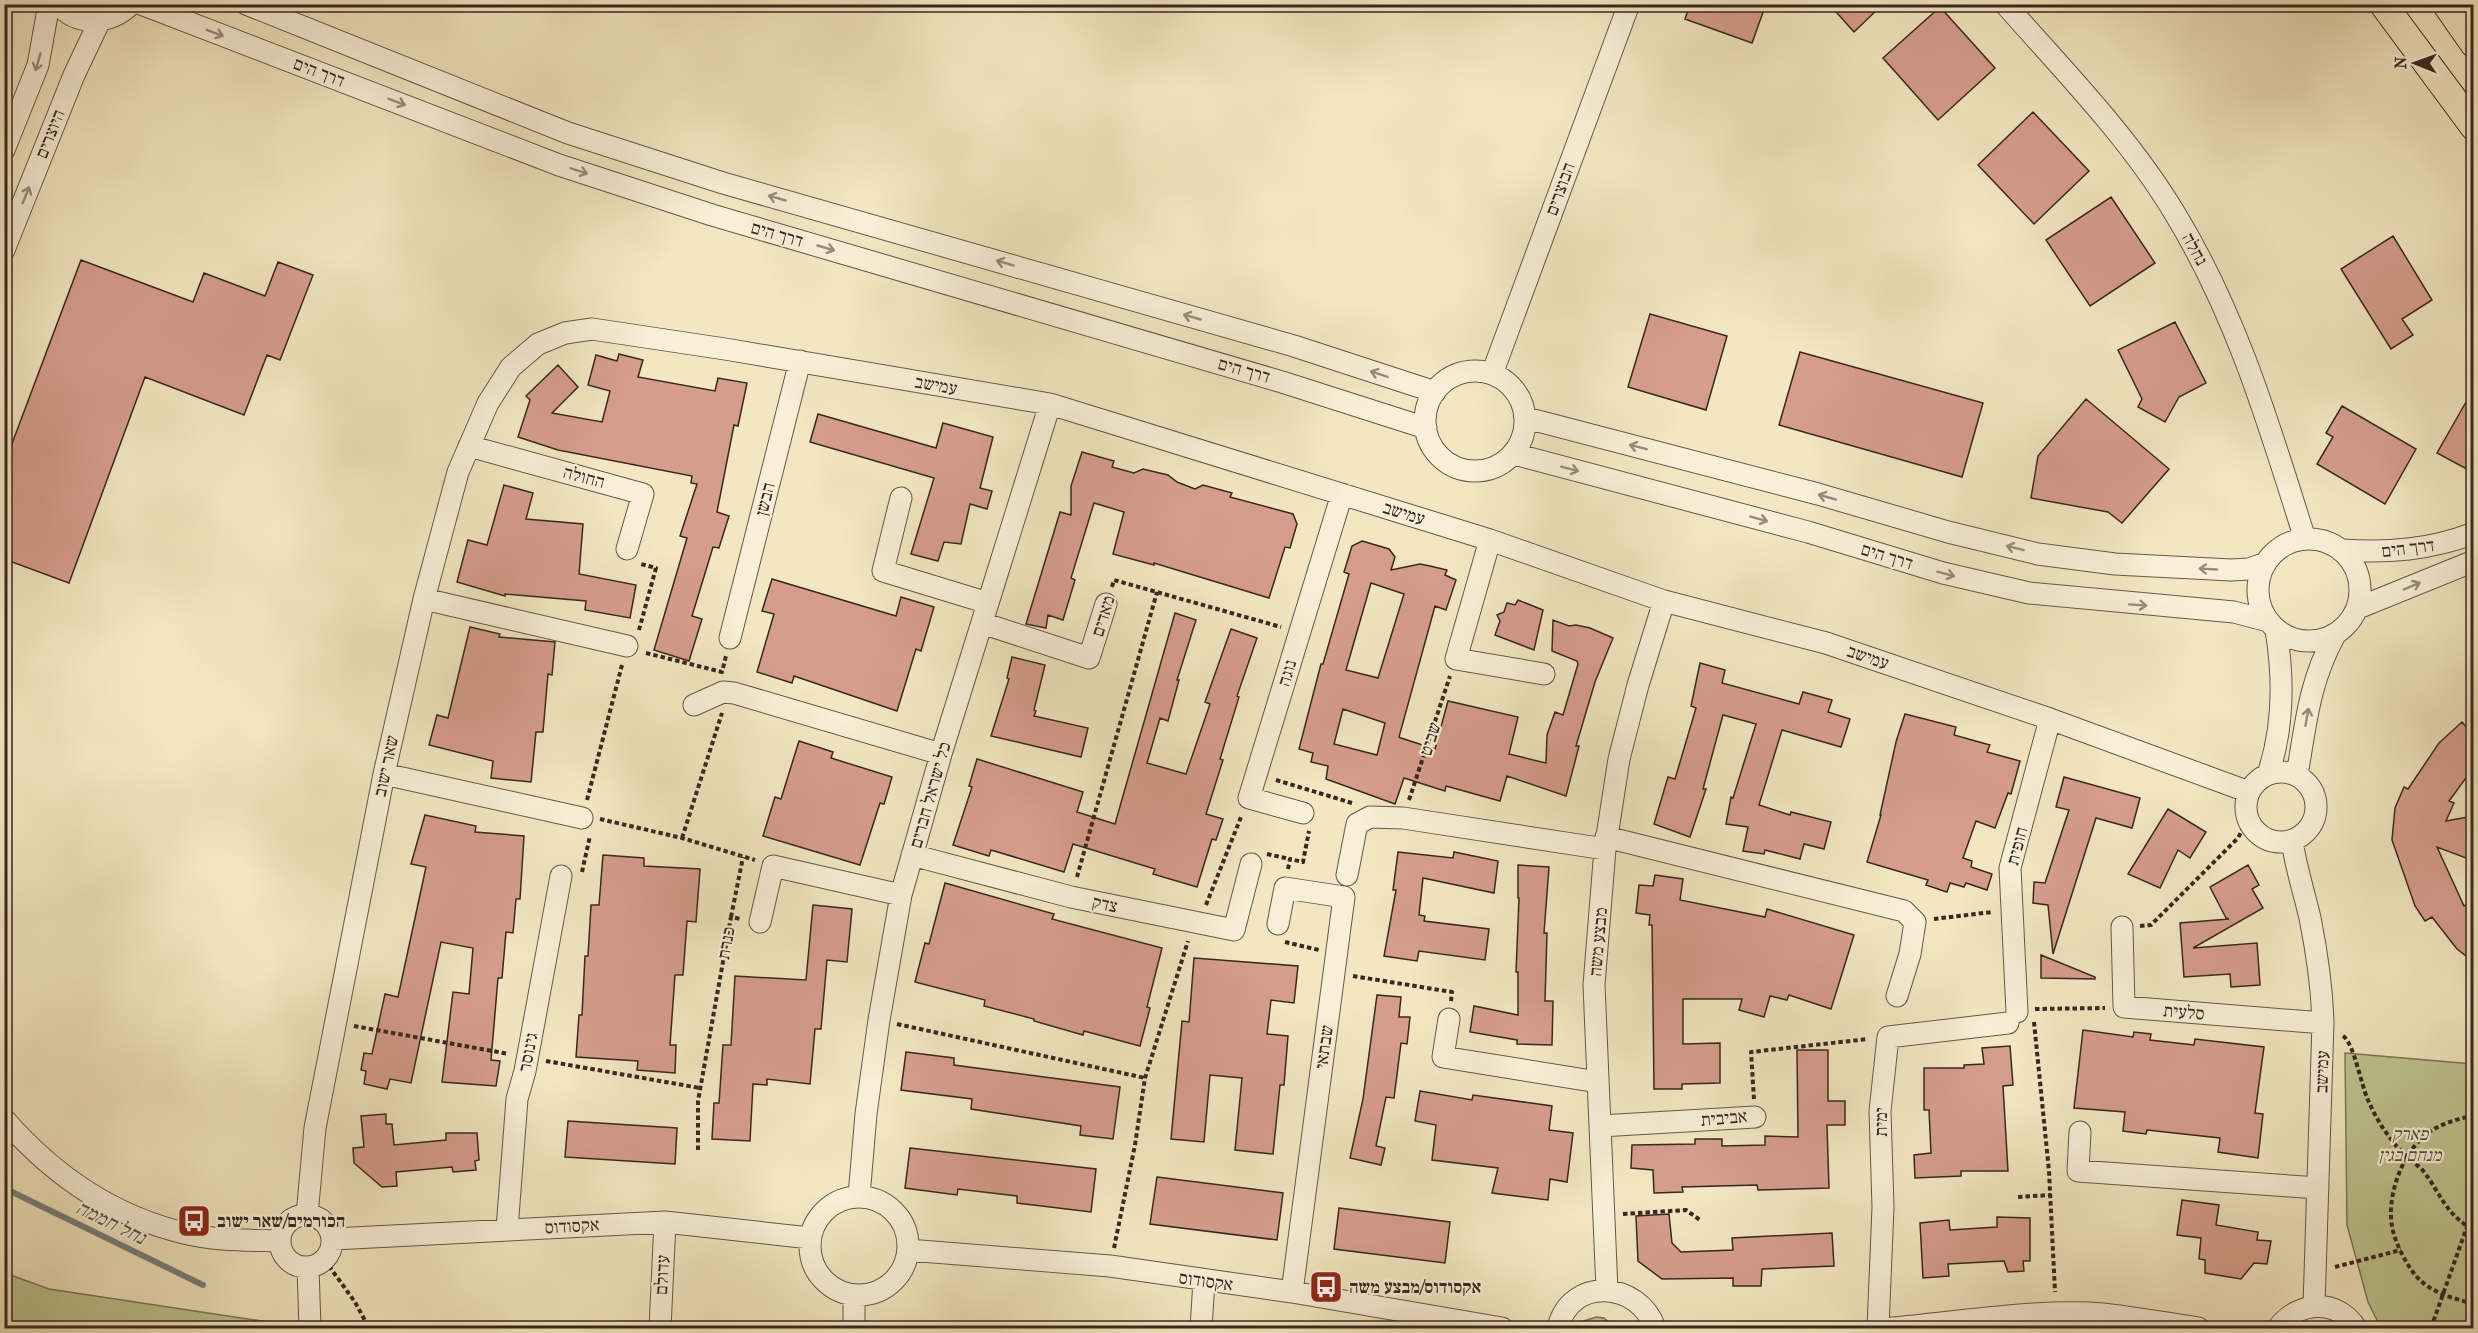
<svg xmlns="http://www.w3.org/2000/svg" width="2478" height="1333" font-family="'IM FELL French Canon','Frank Ruhl Libre',serif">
<rect width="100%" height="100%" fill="#f2e7c1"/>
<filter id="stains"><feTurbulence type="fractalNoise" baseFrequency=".00333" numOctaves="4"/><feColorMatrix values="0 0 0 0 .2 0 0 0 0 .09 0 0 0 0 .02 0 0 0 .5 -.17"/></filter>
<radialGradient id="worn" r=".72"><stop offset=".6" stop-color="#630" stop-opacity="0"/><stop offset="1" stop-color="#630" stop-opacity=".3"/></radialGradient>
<path fill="#bec490" stroke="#7b7658" stroke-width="1.5" d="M2345,1053L2473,1064V1328H2381L2368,1302L2347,1225Z
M5,1273L49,1289L275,1323L276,1328H5Z
M1596,1317L1604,1318L1615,1328H1575L1581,1322Z"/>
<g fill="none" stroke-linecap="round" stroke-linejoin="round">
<path stroke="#76817f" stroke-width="6" d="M4,1188L203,1285"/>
</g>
<path fill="#d69d8c" stroke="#382721" stroke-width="1.5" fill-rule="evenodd" d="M1690,4H1766L1752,43L1685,19Z
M1829,4H1883L1854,32Z
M1940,7L1995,68L1938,120L1883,58Z
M2033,112L2089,171L2034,224L1978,165Z
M2111,197L2155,263L2090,306L2046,240Z
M2393,236L2432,300L2402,319L2413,335L2391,349L2341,269Z
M81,260L193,302L204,273L265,296L278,262L313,275L280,360L267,355L244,415L145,377L69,583L4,559V465Z
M1650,314L1727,336L1706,410L1628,387Z
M2175,322L2206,383L2179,397L2165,422L2138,407L2142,399L2118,350Z
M1800,352L1983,403L1962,477L1779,425Z
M619,354L643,360L638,377L715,391L718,378L747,383L738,426L734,425L717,512L729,516L719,548L713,547L692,616L702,619L689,661L654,650L687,538L680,536L697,484L691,483L692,476L558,450L518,437L530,400L526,396L558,365L578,387L552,413L602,422L610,391L588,385L596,355L617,361Z
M2474,388V473L2437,453Z
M2086,399L2169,469L2122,523L2108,512L2031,498L2038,456Z
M2342,406L2416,449L2385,504L2317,464L2333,437L2326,433Z
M818,414L936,448L943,423L993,437L980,488L992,491L987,509L970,504L961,544L944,542L938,561L911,554L934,478L810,442Z
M1082,452L1114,461L1112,467L1134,473L1143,469L1168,475L1177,482L1195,489L1203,485L1232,493L1230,497L1293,514L1297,524L1290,548L1285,547L1269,598L1154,563V565L1113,554L1124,512L1094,503L1071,578L1075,580L1063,620L1048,615L1046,628L1026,624L1060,512L1071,515V486Z
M504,485L533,493L526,519L583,524L579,574L636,585L630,618L585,610L586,601L505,594V596L457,582L468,540L487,545Z
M1362,541L1389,549L1395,557L1391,570L1420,564L1430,566L1447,570L1445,575L1456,580L1446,610L1435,606L1399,737L1401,738L1435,749L1448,701L1518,717L1509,754L1546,763L1547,735L1555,712L1563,715L1578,664L1577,661L1552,651L1553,620L1569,626L1576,625L1590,628L1613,638L1595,682L1576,746H1579L1566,796L1507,776L1500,801L1446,786L1445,791L1404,778L1395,804L1326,779L1328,766L1311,762L1313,753L1299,749L1321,664H1323L1349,574L1344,572L1352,546ZM1371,583L1404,594L1378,678L1346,670ZM1343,709L1385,723L1377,755L1334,744Z
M772,579L896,616L901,597L934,607L921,651L916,649L897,711L794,676L792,683L757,672L774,614L762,611Z
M1518,600L1543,610L1534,650L1495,635L1500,621L1497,615L1504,612L1507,603L1515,605Z
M1175,613L1196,620L1177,680H1179L1168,721L1160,718L1147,763L1186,774L1210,704L1205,702L1231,629L1257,638L1237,696L1239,697L1220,759L1223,760L1206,814L1223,819L1216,840L1212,839L1197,887L1153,874L1155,869L1073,844L1064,872L991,850L989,856L953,845L972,787L969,786L977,759L1083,792L1077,812L1115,824Z
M470,627L500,634L499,637L555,642L552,675L548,674L543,732H536L531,782L491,778L493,761L429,745L437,715L448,718Z
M1012,657L1045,665L1034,710L1036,711L1034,716L1088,728L1081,757L991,736L1009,679L1007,678Z
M1700,663L1725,670L1722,683L1799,704L1803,692L1832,700L1828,712L1850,719L1841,747L1782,730L1759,805L1790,815L1791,812L1831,822L1824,849L1804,844L1800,859L1765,850L1764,854L1743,851L1748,827L1726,824L1731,797L1733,798L1756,724L1723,715L1703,789H1706L1690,837L1654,824L1668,777L1675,779L1696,708L1691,706Z
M1905,714L1956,727L1954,735L1990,745L1987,752L2020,761L2011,794L2008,793L1995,828L1976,821L1963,858L1972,861L1971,867L1992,874L1987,890L1966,883L1964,887L1950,883L1947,892L1926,885L1928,880L1867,862L1881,815H1880L1896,742Z
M2462,722L2474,736V767L2449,801L2454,803L2446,821L2474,816V861L2437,847L2464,906L2474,900V962L2457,949L2432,917L2425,921L2415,906L2392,840L2395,808L2404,787L2408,789L2439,743Z
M799,741L833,752L831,758L892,777L884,804L880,803L860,865L763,836L775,797L781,799Z
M2064,777L2140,798L2132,828L2096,818L2053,954L2048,905L2033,903L2034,882L2045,883L2069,810L2056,807Z
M2168,809L2206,832L2190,858L2178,850L2160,888L2128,874Z
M425,815L476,826L475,832L524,836L520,899H516L513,933L506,932L502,978H498L491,1060L500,1061L496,1086L442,1082L453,992L469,994L473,948L441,942L411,1083L390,1079L387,1089L364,1084L366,1071L361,1070L364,1053L372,1054L385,994L398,997L426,867L411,864Z
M1398,852L1453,858L1454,852L1498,861L1494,893L1423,878L1419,915L1425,916L1424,921L1489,929L1485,960L1419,951L1417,961L1384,956L1396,890H1393Z
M603,855L644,858V866L700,869L696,922L687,921L683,975H675L670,1045H676L675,1073L637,1070L638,1061L576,1057L579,1015H582L585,956H588L591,905H599Z
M1518,865L1549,867L1544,933H1547L1545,1001H1553L1552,1045L1517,1044V1040L1470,1032L1474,1006L1518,1015V972H1516L1519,898H1518Z
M2248,865L2259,885L2252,889L2263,908L2193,948L2257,943L2260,985L2231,987L2230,974L2184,977L2180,923L2229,919L2226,918L2210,887Z
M1655,875L1683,879L1680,900L1765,917L1767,909L1854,935L1831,1009L1789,995L1787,1000L1770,996L1764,1017L1739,1010L1742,999H1683V1044L1720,1043V1083L1682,1084V1089H1654L1652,925H1649L1650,915L1636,913L1639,885L1653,886Z
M945,883L1054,914L1052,919L1162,948L1147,1007L1150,1008L1140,1046L1084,1031L1083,1035L1034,1021V1019L984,1006L985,1000L915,982L925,943L929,944Z
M813,905L852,909L847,962L827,960L821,1029H815L810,1084L767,1079V1085L753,1084L750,1141L712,1139L714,1103H719L723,1045H731L735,976L806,980Z
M2041,955L2095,977V979L2041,978Z
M1194,958L1298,966L1294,1003L1271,1000L1267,1034L1288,1036L1284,1085H1280L1273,1154L1235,1150L1242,1078L1210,1075L1204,1142L1171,1139L1182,1021L1189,1022Z
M1377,995L1401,997L1399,1017H1410L1407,1044L1401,1043L1394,1098L1386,1097L1376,1146L1385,1148L1381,1165L1350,1158L1363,1099Z
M2083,1030L2133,1037L2134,1032L2151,1034L2150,1040L2194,1045L2195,1039L2264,1047L2255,1113L2263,1114L2258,1158L2218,1152L2220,1138L2147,1130L2146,1134L2123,1131L2125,1112L2074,1108Z
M2010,1046L2013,1085L2003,1086L2008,1171H1961V1176L1915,1178L1914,1155L1931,1153L1929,1110H1924V1068H1964V1065L1984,1064L1982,1048Z
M1797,1050H1828V1101H1845V1125H1827L1829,1188L1758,1190L1757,1185L1682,1187L1683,1192L1654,1193L1653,1170L1631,1168L1632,1145L1695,1144V1139H1722V1146L1765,1145V1136L1798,1137Z
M906,1052L954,1058V1065L1120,1087L1113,1139L1080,1135L1081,1126L971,1109L972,1099L901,1090Z
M1420,1091L1472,1100L1473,1095L1552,1106L1549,1130L1573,1133L1567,1182L1550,1179L1548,1200L1492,1193L1498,1168L1432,1160L1436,1125L1415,1121Z
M386,1114V1124H392L394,1145L446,1140V1133H477L479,1160L475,1161L476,1170L453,1172L452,1167L396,1172L397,1186L382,1187L354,1163L353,1148L364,1147L361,1116Z
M568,1121L677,1128L675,1164L565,1157Z
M910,1148L1096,1169L1091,1212L1017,1203V1196L958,1189L957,1195L905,1188Z
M1157,1177L1283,1193L1277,1240L1150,1224Z
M2182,1200L2219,1205L2216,1225L2258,1232L2257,1240L2271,1241L2267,1264L2254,1263L2241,1279L2205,1273V1260L2199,1259L2201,1238L2177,1235Z
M1339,1208L1450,1222L1445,1263L1334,1249Z
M1669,1214L1672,1243L1681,1252L1733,1250L1732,1238L1832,1233L1834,1266L1762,1269L1761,1286H1733V1278L1662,1279L1638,1261L1636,1216Z
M1997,1217L2030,1218V1261H2023L2024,1271L2008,1272L2004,1261L1948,1264L1949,1276L1923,1278L1920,1223L1949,1220L1950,1230L1997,1227Z"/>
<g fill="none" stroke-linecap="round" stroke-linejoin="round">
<g stroke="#665749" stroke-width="23">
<path id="minor" d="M58,4C77,27 111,24 131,4
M141,4L559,165L712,215L1282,382L1426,428
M246,4L568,133L723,183L1294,346L1435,392
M2005,4C2064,71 2128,136 2174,212C2237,315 2269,425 2305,539
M4,150L38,65L49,4
M4,250L74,75L100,20
M1425 421a50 50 0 1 1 100 0a50 50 0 1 1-100 0Z
M1492,374L1629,4
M1526,418L1818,494L1948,532L2038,554L2115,564L2231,570L2249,569L2266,563
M469,446L643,494L627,549
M1514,454L1808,532L1943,573L2029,593L2234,612L2268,621
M901,498L883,571L988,603
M2258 590a51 51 0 1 1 102 0a51 51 0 1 1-102 0Z
M1490,540L1456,659L1544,674
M2342,550C2388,553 2430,550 2474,533
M424,599L627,646
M2358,608L2474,561
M982,623L1089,658L1106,604
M730,638L800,361
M694,705L723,692L734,693L941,754
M2246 807a35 35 0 1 1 70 0a35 35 0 1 1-70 0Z
M384,774L582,818
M2268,774C2284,727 2284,679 2276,630
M2297,775C2306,723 2309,682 2335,635
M1303,813L1249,798L1342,494
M1606,837L1904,911L1915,922L1910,954L1897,996
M2292,841C2296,868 2304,892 2310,918C2317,953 2322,987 2323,1023L2314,1306
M912,855L1071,897L1234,930L1251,864
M1347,875L1357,824L1370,817L1403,818L1605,849
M760,922L773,866L901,895
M1278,924L1285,888L1344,897L1292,1292
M2122,927L2124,1007L2323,1023
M2017,1012L2010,868L2050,719
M1449,1019L1443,1057L1598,1082
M4,1119C52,1174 112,1216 184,1233C215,1241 248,1240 280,1241
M1600,1126L1755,1117
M2080,1132L2078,1171L2318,1188
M859,1196L866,1114L879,1020L901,895L941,754L1050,404
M810 1246a49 49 0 1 1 98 0a49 49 0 1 1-98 0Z
M280 1241a26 26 0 1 1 52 0a26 26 0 1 1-52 0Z
M307,1215L315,1128L384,774L424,599L458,472L488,403L511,367L538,344L565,333L592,329L725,349L1050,404L1490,540L1664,601L1826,643L2050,719L2249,792
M507,1229L517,1099L525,1071L561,876
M333,1239L665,1222L810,1238
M908,1250L1110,1266L1292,1292L1502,1328
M308,1268L310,1328
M1607,1290L1594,985L1605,849L1619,759L1638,685L1664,601
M660,1328L665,1222
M854,1328V1295
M1201,1328L1204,1281
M1558,1328C1570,1276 1639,1281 1655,1328
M1878,1328L1883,1207L1880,1111L1888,1037L2008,1023
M1892,1328C1957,1322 2023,1311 2089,1313C2125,1315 2162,1323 2198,1328
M2278,1328C2298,1301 2337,1298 2356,1328"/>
</g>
<g stroke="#382721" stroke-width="29">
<path id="major" d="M2383,4L2474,127
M2446,4L2474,44"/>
</g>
<path stroke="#382721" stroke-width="4" stroke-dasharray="4.5 3" stroke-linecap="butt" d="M1112,587L1114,580L1281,627
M639,630L656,568L641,564
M646,653L722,672L726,656
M1276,780L1352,803
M587,800L622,665
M1409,800L1450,676
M600,819L682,838L755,860
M682,838L722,713
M1267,854L1290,859
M1288,869L1290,859L1303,862L1309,831
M582,872L590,836
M1077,877L1157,592
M1206,905L1241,817
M731,917L743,857
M1934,919L1992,912
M2140,926L2151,925L2238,838L2248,819
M1285,942L1319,950
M1353,976L1452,992L1451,1001
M2035,1009L2105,1008
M2034,1022L2049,1171L2055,1292
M897,1024L1145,1078
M354,1026L509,1054
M2343,1036C2354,1043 2361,1085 2368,1100C2377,1121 2390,1141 2407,1157C2412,1163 2420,1166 2424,1172C2440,1193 2444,1210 2467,1226
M546,1061L700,1088
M1754,1099L1751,1052L1868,1039
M2474,1115C2455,1120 2434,1125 2420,1140C2400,1160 2387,1198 2392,1226C2394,1241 2406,1264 2416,1276C2431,1293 2453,1298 2474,1304
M698,1150V1101L731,917L741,919
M2018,1197L2051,1195
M1623,1214L1686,1210L1700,1220
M1114,1248L1135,1145L1145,1078L1188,941
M329,1266L355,1302L369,1328
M2335,1267L2401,1250
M2431,1328L2474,1207"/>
<use href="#minor" stroke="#f7efd7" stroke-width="21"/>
<use href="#major" stroke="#f2e7c1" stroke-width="27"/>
</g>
<defs><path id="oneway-shaft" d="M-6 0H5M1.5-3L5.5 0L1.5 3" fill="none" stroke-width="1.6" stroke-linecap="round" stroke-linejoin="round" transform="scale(1.5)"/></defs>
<g stroke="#988b7c">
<use href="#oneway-shaft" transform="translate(215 33) rotate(21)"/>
<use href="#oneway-shaft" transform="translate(38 62) rotate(106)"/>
<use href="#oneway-shaft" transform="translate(397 102) rotate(21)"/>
<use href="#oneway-shaft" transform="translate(579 171) rotate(18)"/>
<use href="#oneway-shaft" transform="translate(26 195) rotate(-68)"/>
<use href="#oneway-shaft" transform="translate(777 198) rotate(-164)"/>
<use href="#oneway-shaft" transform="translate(826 248) rotate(16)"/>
<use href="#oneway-shaft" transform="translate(1005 263) rotate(-164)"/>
<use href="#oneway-shaft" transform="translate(1192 317) rotate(-164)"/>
<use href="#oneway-shaft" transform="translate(1379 374) rotate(-162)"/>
<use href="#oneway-shaft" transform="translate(1638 447) rotate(-166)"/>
<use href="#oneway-shaft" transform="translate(1570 469) rotate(15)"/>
<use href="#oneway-shaft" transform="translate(1827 497) rotate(-164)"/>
<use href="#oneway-shaft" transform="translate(1759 519) rotate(15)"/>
<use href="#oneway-shaft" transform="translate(2015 548) rotate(-166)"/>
<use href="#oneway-shaft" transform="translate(2208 569) rotate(-177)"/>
<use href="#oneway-shaft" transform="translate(1946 574) rotate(15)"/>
<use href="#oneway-shaft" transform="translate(2412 586) rotate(-23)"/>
<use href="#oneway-shaft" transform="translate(2138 605) rotate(4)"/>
<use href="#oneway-shaft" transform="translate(2307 717) rotate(-80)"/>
</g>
<defs>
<g id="bus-square" transform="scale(1.725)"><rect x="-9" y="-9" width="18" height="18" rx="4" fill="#8f2418" stroke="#f7efd7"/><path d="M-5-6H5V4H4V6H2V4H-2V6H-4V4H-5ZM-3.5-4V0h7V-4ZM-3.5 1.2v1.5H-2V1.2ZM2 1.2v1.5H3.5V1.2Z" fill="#fff"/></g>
</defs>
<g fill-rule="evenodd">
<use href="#bus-square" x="194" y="1221"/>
<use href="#bus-square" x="1326" y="1287"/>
</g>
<g text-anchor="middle" stroke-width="4.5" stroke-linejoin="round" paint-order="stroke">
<g font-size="18" fill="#382721" stroke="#f7efd7">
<text transform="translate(319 72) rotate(21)" y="6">דרך הים</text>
<text transform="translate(50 134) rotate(-68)" y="6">היוצרים</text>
<text transform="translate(1560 189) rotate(-70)" y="6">הבוצרים</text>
<text transform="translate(777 234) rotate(16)" y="6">דרך הים</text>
<text transform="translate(2195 249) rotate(61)" y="6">נחלה</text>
<text transform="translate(1244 370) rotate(16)" y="6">דרך הים</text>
<text transform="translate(936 385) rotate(10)" y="6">עמישב</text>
<text transform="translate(584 477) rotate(15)" y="6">החולה</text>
<text transform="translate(765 499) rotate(-76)" y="6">הבשן</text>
<text transform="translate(1404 513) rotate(17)" y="6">עמישב</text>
<text transform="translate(2408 548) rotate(-7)" y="6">דרך הים</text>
<text transform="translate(1887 556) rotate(17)" y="6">דרך הים</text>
<text transform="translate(1103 616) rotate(-73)" y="6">מאדים</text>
<text transform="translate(1868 657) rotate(19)" y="6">עמישב</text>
<text transform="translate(1287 673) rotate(-73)" y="6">נוגה</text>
<text transform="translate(1430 739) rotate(-72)" y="6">שביט</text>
<text transform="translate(386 766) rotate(-78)" y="6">שאר ישוב</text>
<text transform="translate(930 795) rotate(-74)" y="6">כל ישראל חברים</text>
<text transform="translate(2017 846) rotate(-75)" y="6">חופית</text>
<text transform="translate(1105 904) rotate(12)" y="6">צדק</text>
<text transform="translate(1598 942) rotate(-85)" y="6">מבצע משה</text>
<text transform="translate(726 943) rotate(-80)" y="6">כנרת</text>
<text transform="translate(2184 1012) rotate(5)" y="6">סלעית</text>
<text transform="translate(1324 1047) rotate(-82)" y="6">שבתאי</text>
<text transform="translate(528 1052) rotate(-79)" y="6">גינוסר</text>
<text transform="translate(2322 1072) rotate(-88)" y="6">עמישב</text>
<text transform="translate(1724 1118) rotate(-5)" y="6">אביבית</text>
<text transform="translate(1881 1122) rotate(-90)" y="6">ימית</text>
<text transform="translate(572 1226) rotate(-3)" y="6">אקסודוס</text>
<text transform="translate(662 1275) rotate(-87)" y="6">עדולם</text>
<text transform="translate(1206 1281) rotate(8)" y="6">אקסודוס</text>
</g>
<g font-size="18" font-style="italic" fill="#5a4e3d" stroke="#f7efd7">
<text x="2410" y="1140">פארק<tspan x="2410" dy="21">מנחם בגין</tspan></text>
</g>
<g font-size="18" font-weight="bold" fill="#382721" stroke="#f7efd7" text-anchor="start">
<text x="217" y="1227">הכורמים/שאר ישוב</text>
<text x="1349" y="1293">אקסודוס/מבצע משה</text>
</g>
<g font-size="20" font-style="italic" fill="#575450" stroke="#f7efd7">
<text transform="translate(111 1222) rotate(26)" y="7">נחל חממה</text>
</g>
</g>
<rect width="2478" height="1333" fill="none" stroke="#f2e7c1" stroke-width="24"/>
<rect x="6" y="6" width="2466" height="1321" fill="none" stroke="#382721" stroke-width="3"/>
<rect x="12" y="12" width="2454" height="1309" fill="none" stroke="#382721" stroke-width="1.5"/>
<g transform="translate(2415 63) rotate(271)" stroke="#f7efd7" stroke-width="4.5" paint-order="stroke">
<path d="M0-4.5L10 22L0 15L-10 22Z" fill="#382721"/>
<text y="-9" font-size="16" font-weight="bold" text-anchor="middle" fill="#382721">N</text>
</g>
<rect width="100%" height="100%" filter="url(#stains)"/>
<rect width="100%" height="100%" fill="url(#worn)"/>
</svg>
